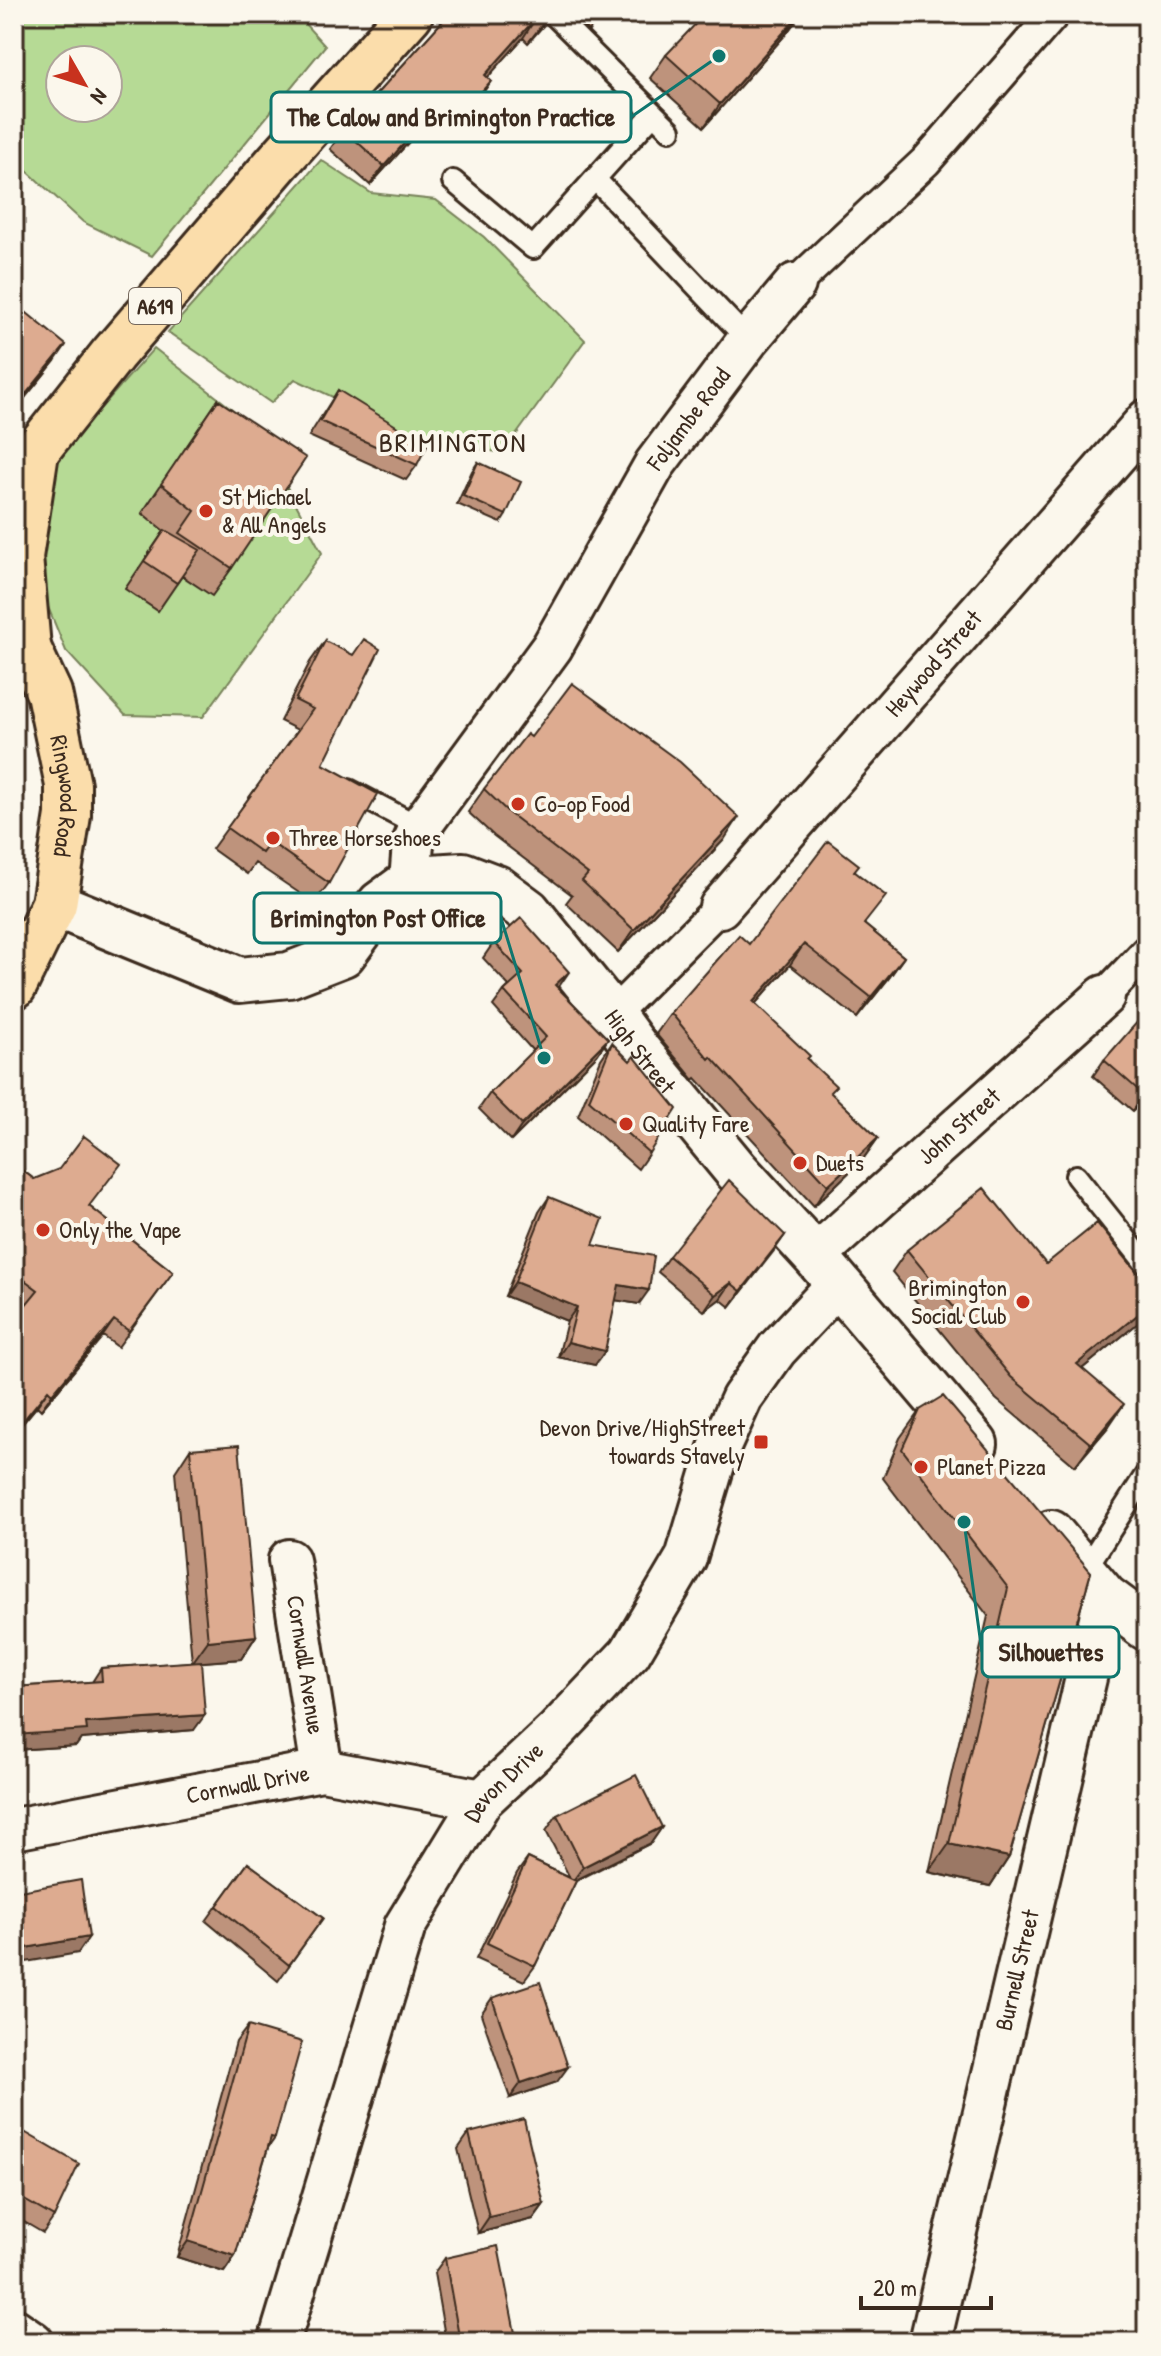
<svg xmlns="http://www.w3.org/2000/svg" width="1161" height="2356" font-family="'Patrick Hand',sans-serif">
<rect width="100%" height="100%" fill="#fbf7ec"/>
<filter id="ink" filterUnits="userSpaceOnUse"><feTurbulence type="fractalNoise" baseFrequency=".0125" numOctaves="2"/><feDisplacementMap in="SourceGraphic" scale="16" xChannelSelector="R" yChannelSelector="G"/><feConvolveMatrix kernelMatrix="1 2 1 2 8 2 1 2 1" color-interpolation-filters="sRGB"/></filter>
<g filter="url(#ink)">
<path fill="#b6da95" stroke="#78825a" stroke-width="2" fill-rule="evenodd" d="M14,14H296L325,46L152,256L83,222L14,159ZM60,60H108V108H60Z
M321,160L371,193L436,200L484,237L585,340L503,453L423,440L295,379L271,403L168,332Z
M154,348L255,427L322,553L203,717L125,715L66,651L41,590L36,481Z"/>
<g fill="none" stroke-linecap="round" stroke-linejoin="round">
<g stroke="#3b2a1e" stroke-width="26">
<path id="service" d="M553,14L670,130
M595,179L748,340
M453,181L533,248L653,114
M349,790L420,827
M1076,1176L1147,1265
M1084,1571L1147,1473"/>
</g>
<g stroke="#3b2a1e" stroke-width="36">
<path id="pedestrian" d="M795,284L926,161L1054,14
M1104,996L1147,951
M612,1015L720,907"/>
</g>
<g stroke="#3b2a1e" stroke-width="46">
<g id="minor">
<path id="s1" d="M410,882L413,843L420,827L552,647L655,464L748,340L795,284"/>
<path id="s2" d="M720,907L1147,420"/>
<path id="s3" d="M815,1256L1104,996"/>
<path id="s4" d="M289,1560L322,1770"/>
<path id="s5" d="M14,1829L322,1770L482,1800"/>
<path d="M14,2329L33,2342"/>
<path id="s6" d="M279,2342L405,1926L482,1800L556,1731L630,1653L686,1558L718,1451L742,1398L777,1349L838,1284"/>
<path id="s7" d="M930,2342L1105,1597"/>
</g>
</g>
<g stroke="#3b2a1e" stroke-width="50">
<g id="tertiary">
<path id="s8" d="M54,904L240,980L289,975L343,954L380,904L410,882L431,877L463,875L497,888L528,911L612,1015L638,1051L736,1170L815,1256L975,1444"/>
<path d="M1051,1533L1105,1597L1147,1628"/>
</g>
</g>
<g stroke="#3b2a1e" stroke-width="50">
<g id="trunk">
<path d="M14,479L113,354L277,163L410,14"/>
<path id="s9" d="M14,634L28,648L49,693L68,785V815L54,904L14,986"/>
<path d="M28,648L20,557L36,452"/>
</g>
</g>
<use href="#service" stroke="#fbf7ec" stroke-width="20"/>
<use href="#pedestrian" stroke="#fbf7ec" stroke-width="30"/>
<use href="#minor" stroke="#fbf7ec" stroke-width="40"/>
<use href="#tertiary" stroke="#fbf7ec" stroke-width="44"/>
<use href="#trunk" stroke="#fbddab" stroke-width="44"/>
</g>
<path fill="#be937c" stroke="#3b2a1e" stroke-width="2" d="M329,14H339L334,19Z
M449,14H552L528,43L523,38L487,77L491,81L478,100L444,138L427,122L370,185L330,149L344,130Z
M571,14H601L589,31Z
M801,14L786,34L704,127L650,78L666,55Z
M14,319L55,361L15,410L14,409Z
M338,390L417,465L406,480L309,436Z
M218,400L232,568L212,596L182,576L158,611L125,589L164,531L142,513Z
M478,462L506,515L501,523L457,504L472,471Z
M325,641L323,764L329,883L314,903L255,863L247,874L212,849L298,730L280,721L310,662Z
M531,737L724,840L618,952L566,903L572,895L494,836L468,812L484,789Z
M855,871L865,925L904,957L889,978L857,1018L790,965L755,1004L808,1059L831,1093L878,1138L863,1159L814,1206L696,1078L694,1080L656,1034L671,1013L749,944Z
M494,942L558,988L608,1039L597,1055L511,1141L479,1109L490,1093L533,1051L493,1006L504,991L509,986L483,958Z
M612,1043L649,1153L638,1169L578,1116L601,1059Z
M1104,1060L1147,1095L1133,1111L1093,1076Z
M14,1164L34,1179L90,1207L173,1272L118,1347L103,1336L41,1410L37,1406L14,1434V1319L26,1305L14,1296Z
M549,1197L593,1245L639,1304L615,1300L595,1365L558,1357L567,1321L505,1296L539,1212Z
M785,1235L730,1307L720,1299L704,1311L658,1272L669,1256Z
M907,1250L1046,1264L1143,1319L1082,1369L1109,1426L1075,1466L996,1399L892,1272Z
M920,1410L1091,1572L1009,1857L990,1886L929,1872L988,1616L883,1478L900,1438Z
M190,1449L256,1636L241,1659L201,1662L194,1730L81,1739L76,1746L14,1750V1687L92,1682L101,1668L192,1662L175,1472Z
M557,1815L662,1827L651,1843L576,1881L535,1966L524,1981L476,1959L517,1873L528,1858L570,1878L546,1831Z
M248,1863L323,1918L278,1981L206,1921Z
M492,1998L557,2082L510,2098L481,2014Z
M248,2026L275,2138L268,2148L235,2256L224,2272L177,2257L236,2042Z
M14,2126L54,2217L43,2233L14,2216Z
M469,2133L544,2204L533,2219L478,2233L458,2149Z
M445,2258L508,2342H446L434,2273Z"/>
<path fill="#9b7865" stroke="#3b2a1e" stroke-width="2" d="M550,14H552L545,24L528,43Z
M801,14L786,34L704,127L720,104Z
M536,18L523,38L472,95L485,75Z
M491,81L478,100L444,138L457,119Z
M440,103L427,122L370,185L384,166Z
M66,345L55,361L15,410L26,394Z
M739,817L724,840L618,952L634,930Z
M804,944L790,965L738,1023L753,1002Z
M904,957L889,978L857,1018L871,997Z
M569,972L558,988L555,985Z
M608,1039L597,1055L511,1141L522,1125Z
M1147,1092V1095L1133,1111L1144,1095Z
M878,1138L863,1159L814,1206L828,1185Z
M785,1235L774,1251L730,1307L741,1291Z
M515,1282L577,1307L567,1321L505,1296Z
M731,1283L720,1299L704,1311L715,1295Z
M619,1285L649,1290L639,1304L608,1299Z
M1147,1307V1314L1143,1319L1061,1386L1077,1364Z
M114,1320L103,1336L41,1410L52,1394Z
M568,1342L605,1351L595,1365L558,1357Z
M48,1390L37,1406L14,1434V1432Z
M1124,1404L1109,1426L1075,1466L1091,1444Z
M256,1636L241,1659L192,1663L208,1641Z
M205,1715L194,1730L81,1739L76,1746L14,1750V1735L86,1723Z
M662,1827L651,1843L572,1882L583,1867Z
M949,1844L1009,1857L990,1886L929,1872Z
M89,1937L78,1953L14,1964V1950Z
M568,2067L557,2082L510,2098L521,2083Z
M544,2204L533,2219L478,2233L489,2217Z
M188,2241L235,2256L224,2272L177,2257Z
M515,2333L508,2342H474Z"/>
<path fill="#ddab90" stroke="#3b2a1e" stroke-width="2" d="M449,14H550L542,23L536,18L485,75L491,81L457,119L440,103L384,166L344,130Z
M705,14H800L720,104L666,55Z
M22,309L66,345L26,394L14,384V319Z
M338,390L427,445L417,465L320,421Z
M218,400L306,458L232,568L180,533L195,511L161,484Z
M478,462L521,482L506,515L463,496Z
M165,530L200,550L177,583L144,561Z
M364,639L380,649L323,764L378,794L329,883L270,842L262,853L227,828L313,709L295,700L325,641L353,655Z
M572,683L680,762L739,817L634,930L582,881L588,874L510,814L484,789L527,734L531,737Z
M828,841L859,865L854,871L886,896L864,924L904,957L871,997L804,944L753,1002L810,1056L807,1059L836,1086L830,1092L878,1138L828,1185L711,1057L709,1059L671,1013L739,935L749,944Z
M521,918L569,972L555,985L608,1039L522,1125L490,1093L546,1037L504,991L523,974L494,942Z
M1146,1012L1147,1092L1144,1095L1104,1060Z
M612,1043L630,1061L634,1056L677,1109L649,1153L589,1100Z
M84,1136L121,1164L89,1206L173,1272L129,1331L114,1320L52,1394L48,1390L14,1432V1319L38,1290L14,1272V1164L34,1179L59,1169Z
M729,1180L785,1235L741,1291L731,1283L715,1295L669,1256Z
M984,1188L1046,1264L1097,1223L1147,1284V1307L1077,1364L1124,1404L1091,1444L1011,1377L907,1250Z
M549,1197L603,1219L593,1245L654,1256L649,1290L619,1285L605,1351L568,1342L577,1307L515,1282Z
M943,1396L1091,1572L1009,1857L949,1844L1008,1588L902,1449L920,1410Z
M239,1445L256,1636L208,1641L190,1449Z
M201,1661L205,1715L86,1723L87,1730L14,1735V1687L102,1681L101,1668Z
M636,1775L662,1827L583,1867L557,1815Z
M528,1858L576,1881L535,1966L487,1943Z
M248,1863L323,1918L289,1965L217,1906Z
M81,1880L89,1937L14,1950V1892Z
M540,1982L568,2067L521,2083L492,1998Z
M248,2026L302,2042L275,2138L271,2137L235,2256L188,2241Z
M524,2119L544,2204L489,2217L469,2133Z
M14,2126L79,2164L54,2217L14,2194Z
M498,2246L515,2333L474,2342H460L445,2258Z"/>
</g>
<g fill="#c8321e" stroke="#fbf7ec" stroke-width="3">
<circle cx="206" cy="511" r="8"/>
<circle cx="518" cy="804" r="8"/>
<circle cx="273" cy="838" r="8"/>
<circle cx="626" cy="1124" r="8"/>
<circle cx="800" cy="1163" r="8"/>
<circle cx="43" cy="1230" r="8"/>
<circle cx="1023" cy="1302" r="8"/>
<rect x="753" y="1434" width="16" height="16" rx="4"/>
<circle cx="921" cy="1467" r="8"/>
</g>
<g text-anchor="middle" stroke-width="8" stroke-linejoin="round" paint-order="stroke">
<rect fill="#fbf7ec" stroke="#75685c" stroke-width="2" x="129" y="288" width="52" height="36" rx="6"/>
<g font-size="22" font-weight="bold" fill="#3b2a1e">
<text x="155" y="314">A619</text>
</g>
<g font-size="24" fill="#3b2a1e" stroke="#fbf7ec">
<text dy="8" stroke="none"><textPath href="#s1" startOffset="546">Foljambe Road</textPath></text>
<text dy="8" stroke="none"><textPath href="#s2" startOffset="324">Heywood Street</textPath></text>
<text dy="8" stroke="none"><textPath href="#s9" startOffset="174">Ringwood Road</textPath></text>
<text dy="8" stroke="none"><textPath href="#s8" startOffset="716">High Street</textPath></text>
<text dy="8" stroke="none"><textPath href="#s3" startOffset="194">John Street</textPath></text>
<text dy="8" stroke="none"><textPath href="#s4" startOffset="106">Cornwall Avenue</textPath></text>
<text dy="8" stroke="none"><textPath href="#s5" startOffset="238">Cornwall Drive</textPath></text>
<text dy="8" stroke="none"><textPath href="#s6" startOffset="610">Devon Drive</textPath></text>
<text dy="8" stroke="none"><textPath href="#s7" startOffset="382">Burnell Street</textPath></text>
</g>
<g font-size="24" fill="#3b2a1e" stroke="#fbf7ec" text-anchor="start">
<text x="222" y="505">St Michael<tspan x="222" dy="28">&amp; All Angels</tspan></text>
<text x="534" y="812">Co-op Food</text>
<text x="289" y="846">Three Horseshoes</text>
<text x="642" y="1132">Quality Fare</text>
<text x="816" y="1171">Duets</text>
<text x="59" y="1238">Only the Vape</text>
<text x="1007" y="1296" text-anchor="end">Brimington<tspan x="1007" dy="28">Social Club</tspan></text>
<text x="745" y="1436" text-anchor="end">Devon Drive/HighStreet<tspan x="745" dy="28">towards Stavely</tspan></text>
<text x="937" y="1475">Planet Pizza</text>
</g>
<g font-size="28" letter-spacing="2" fill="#3b2a1e" stroke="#fbf7ec">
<text x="453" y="452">BRIMINGTON</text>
</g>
</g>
<path fill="none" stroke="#0f766e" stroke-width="3" d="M719 56L631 117M544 1058L501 918M964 1522L982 1652"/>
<g fill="#0f766e" stroke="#fbf7ec" stroke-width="3">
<circle cx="719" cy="56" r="8"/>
<circle cx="544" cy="1058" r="8"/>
<circle cx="964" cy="1522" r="8"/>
</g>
<g fill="#fbf7ec" stroke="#0f766e" stroke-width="3">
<rect x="271" y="92" width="360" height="50" rx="8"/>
<rect x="254" y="893" width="247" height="50" rx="8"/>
<rect x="982" y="1627" width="137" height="50" rx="8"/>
</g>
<g font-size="26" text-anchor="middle" font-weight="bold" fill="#3b2a1e">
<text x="451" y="126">The Calow and Brimington Practice</text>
<text x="378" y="927">Brimington Post Office</text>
<text x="1051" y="1661">Silhouettes</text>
</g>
<rect width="1161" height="2356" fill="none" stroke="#fbf7ec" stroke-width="48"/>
<rect x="24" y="24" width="1113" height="2308" fill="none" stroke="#3b2a1e" stroke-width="3" filter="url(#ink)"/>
<g transform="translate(84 84) rotate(129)"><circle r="38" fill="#fbf7ec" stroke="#aea59a" stroke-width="2"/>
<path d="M0-6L14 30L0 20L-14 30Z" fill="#c8321e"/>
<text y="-12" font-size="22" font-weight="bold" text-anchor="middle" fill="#3b2a1e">N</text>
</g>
<path d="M861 2296v12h130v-12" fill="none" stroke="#3b2a1e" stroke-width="4"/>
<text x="873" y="2296" font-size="24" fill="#3b2a1e" stroke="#fbf7ec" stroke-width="6" paint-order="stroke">20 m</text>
</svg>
